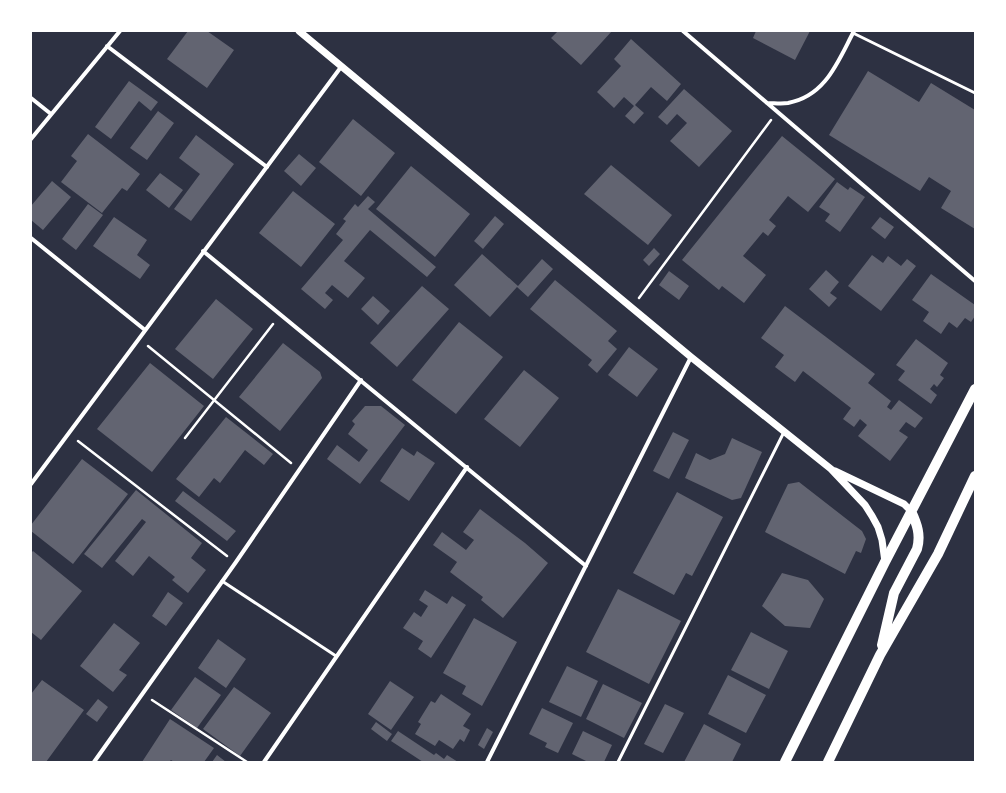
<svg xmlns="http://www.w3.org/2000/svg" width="1006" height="793" font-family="Helvetica,sans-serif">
<rect width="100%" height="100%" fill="#2d3142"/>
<path fill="#626471" d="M188,31H207L234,50L207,88L167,59Z
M558,31H612L581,65L551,38Z
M756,31H810L795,60L753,38Z
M631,39L681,84L667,101L651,87L635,105L644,113L634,124L625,116L634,106L624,97L614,108L597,92L621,66L614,59Z
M868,71L919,102L931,83L975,110V229L941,208L951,191L929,177L920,191L829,135Z
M129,81L158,102L151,111L139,101L111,139L95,127Z
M684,89L732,131L699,167L670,141L687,123L677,114L667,125L658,117Z
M158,111L174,123L147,160L130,148Z
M353,119L395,153L361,196L319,162Z
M88,134L140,174L127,191L122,188L102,213L61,182L77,161L71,156Z
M196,135L234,164L191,221L174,209L200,174L179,158Z
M782,136L835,179L808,212L788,196L769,220L776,226L768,236L763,232L743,256L766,275L744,303L722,286L719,290L682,260Z
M299,154L316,168L301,186L284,171Z
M611,165L672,215L648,245L584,194Z
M411,166L470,214L435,257L376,209Z
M160,173L183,190L169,208L146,190Z
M52,181L71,197L43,230L31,220V206Z
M837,182L848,190L850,187L865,197L840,232L825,221L830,214L819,207Z
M293,191L335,224L301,267L259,233Z
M368,196L375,202L368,209L436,267L427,277L370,230L344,261L365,278L348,298L332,285L325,293L333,300L325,309L301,289L343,240L336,234L346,221L343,219L355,204L358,207Z
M88,204L103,215L76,250L62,239Z
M495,216L504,224L483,249L474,241Z
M114,217L147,240L137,255L150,265L140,279L93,246Z
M880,217L894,227L885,239L871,228Z
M654,248L660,254L649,266L643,260Z
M482,254L518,286L542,259L553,269L528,297L517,287L490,317L454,285Z
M872,255L883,263L888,256L901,266L907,259L916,266L881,311L848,286Z
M826,270L839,282L830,293L837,298L829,307L809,289Z
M669,271L689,286L679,300L659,285Z
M931,274L975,305V316L971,322L965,318L957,328L949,322L941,334L923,321L929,312L912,300Z
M555,280L617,331L608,341L617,349L597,373L588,365L592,360L530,309Z
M422,286L449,309L397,367L370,343Z
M373,296L390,311L378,325L361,309Z
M216,299L253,329L213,379L175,349Z
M785,306L875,374L868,383L891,401L887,407L891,410L899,400L923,418L915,428L906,422L899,431L908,437L890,461L858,436L867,425L860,419L854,427L843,419L851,408L803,371L795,382L775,367L784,355L761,338Z
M459,322L503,357L456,414L412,380Z
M916,339L948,363L940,375L944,378L937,387L934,384L930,389L937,395L931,404L898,380L905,371L896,365Z
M283,343L320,372L322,378L280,431L239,397Z
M629,347L658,369L637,397L608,375Z
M150,363L204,406L152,472L97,429Z
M524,370L559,398L520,447L484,419Z
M365,406H381L405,425L360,484L327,459L337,445L359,462L368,450L348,434L355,424L352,421Z
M226,417L273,454L264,465L245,450L220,483L214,478L199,497L176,479Z
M673,432L689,440L669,479L653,471Z
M732,438L762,452L741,498L732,500L685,478L696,453L710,460L725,454Z
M402,448L414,456L417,451L435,463L409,501L380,481Z
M82,459L128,494L73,564L31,531V525Z
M799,482L862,531L866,539L861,553L856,551L845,574L765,532L788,484Z
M136,490L202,543L191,558L206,570L188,593L172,580L175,577L149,556L133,576L115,561L146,522L142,519L102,568L84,554Z
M183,491L236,531L227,541L175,501Z
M677,492L723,517L692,576L686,573L674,595L633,573Z
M480,509L525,543L548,563L503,618L481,600L483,597L450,572L457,562L433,545L442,532L466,550L474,540L463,532Z
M33,551L82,591L41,640L31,632V553Z
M782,573L808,580L824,599L810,628L785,626L762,606Z
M618,589L681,621L649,684L586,652Z
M425,590L447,604L452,596L466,605L431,658L418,649L423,641L403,628L414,612L421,617L428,606L419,600Z
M168,592L183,603L166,626L152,616Z
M474,618L517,642L482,706L462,694L466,686L443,673Z
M114,623L140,643L119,670L127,675L113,692L80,666Z
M751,632L788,651L769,689L731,670Z
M218,639L246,659L226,688L198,668Z
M567,666L598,681L581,717L549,702Z
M728,675L766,695L746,733L708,714Z
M195,677L221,695L197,728L171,710Z
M42,680L84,710L46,762H31V694Z
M390,681L414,697L391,730L368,714Z
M603,684L642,703L624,738L586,719Z
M234,687L271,713L240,756L203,729Z
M441,694L471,714L463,726L470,730L464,742L460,739L453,749L439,740L435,746L415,734L421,724L418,722L431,701L435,703Z
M98,699L108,707L97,722L86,714Z
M665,704L684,713L663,753L644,744Z
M542,708L573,723L558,753L545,747L547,743L529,734Z
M170,719L214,748L204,762H174L171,760L169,762H142Z
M376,722L392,734L387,741L371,729Z
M704,724L741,744L732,762H684Z
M487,728L493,732L484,749L478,745Z
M398,731L434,755L436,753L444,759L447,755L458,762H423L391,741Z
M583,731L612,745L604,762H588L572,754Z
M217,755L226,762H212Z"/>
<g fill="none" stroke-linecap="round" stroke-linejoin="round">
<path stroke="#fff" stroke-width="2.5" d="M639,298L771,120
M148,346L291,463
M185,438L273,324
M78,441L227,556
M152,700L247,762"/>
<path stroke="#fff" stroke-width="3" d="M853,33L975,93
M222,581L336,656
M618,762L784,432"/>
<path stroke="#fff" stroke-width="4" d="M683,31L975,281
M107,46L267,167
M31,98L51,114
M767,103C774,103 781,104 788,103C826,96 838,61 854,31
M31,139L120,31
M31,238L145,330
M203,251L586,566
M31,484L341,67
M94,762L236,562L361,380
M264,762L467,467
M487,762L691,357"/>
<path stroke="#fff" stroke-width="7" d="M299,31L691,357L831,469L865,505L872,516L878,527L882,540L885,562
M835,471L904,504L911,511"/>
<path stroke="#fff" stroke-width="10" d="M882,645L894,593L917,549C921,535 917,524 911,511
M785,762L885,562L975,389
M828,762L880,655L938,554L975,476"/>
</g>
<rect width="1006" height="793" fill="none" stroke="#ffffff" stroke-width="64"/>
</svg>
